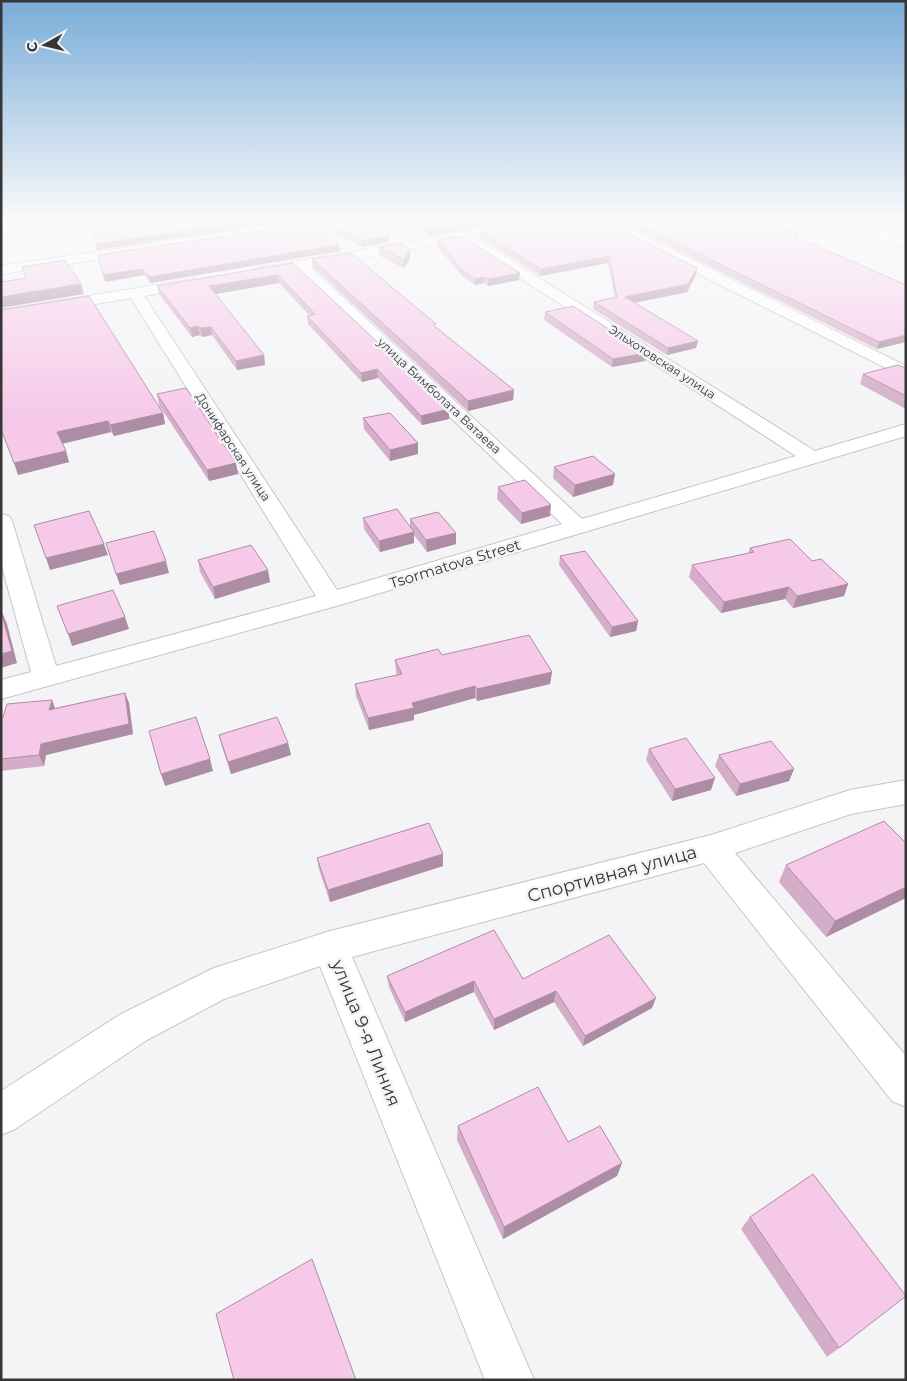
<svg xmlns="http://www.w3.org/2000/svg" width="907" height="1381" font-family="Montserrat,sans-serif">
<rect width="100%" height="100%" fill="#f4f3f6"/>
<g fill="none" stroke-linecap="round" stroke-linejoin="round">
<g stroke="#c6c5c8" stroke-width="2">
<path id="minor" d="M302,221H333L327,225L1,274V266Z
M526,221H554L548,225L475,238L815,451L906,424V436L340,605L1,699V680L31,672L1,563V514L9,516L12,521L56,666L316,596L131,298L1,320V310L194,279L199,280L201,283L199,286L144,296L337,590L562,524L296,270L259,276L254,275L252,272L254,269L259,268ZM461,240L796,456L582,519L310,267Z
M598,221H614L906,366V378L599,224Z
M841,221H858L906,239V248L842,224Z
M906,780V804L851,814L735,853L906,1056V1107L892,1101L704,863L352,957L534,1380H485L320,966L224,999L147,1040L15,1129L1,1135V1091L121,1014L214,968L330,931L711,835L850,790Z"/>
</g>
<use href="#minor" fill="#fff" fill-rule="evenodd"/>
</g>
<path fill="#d4adc8" d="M327,221L389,242L362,247L324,228L322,231L340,251L150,283L144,275L105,282L98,255Z
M417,221H515L429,236Z
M618,221H767L798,234V238L906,285L877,349Z
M480,231L697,268L696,275L687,292L634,303L696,348L667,355L593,309L594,302L615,298L608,263L540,276L480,238Z
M437,240L519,280L488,286L484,283L475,285L462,276L437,246Z
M379,247L410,259L404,268L380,256Z
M312,259L514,390L513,400L468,411L313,267Z
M293,263L449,419L422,425L378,378L362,382L308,324L307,316L309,315L279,283L215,294L264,355L265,365L237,370L212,335L202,337L200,335L192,337L159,294L157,286Z
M1,310L163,413L165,424L114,436L111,432L62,444L69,462L18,475Z
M545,312L645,361L612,367L544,320Z
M906,368V409L860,384L863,374Z
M157,394L236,463L238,474L209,481L159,405Z
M363,418L418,443V454L390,461L364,429Z
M554,467L613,485L573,497L553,478Z
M498,487L550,516L521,524L497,499Z
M363,518L410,527V519L456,533V544L427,552L414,535V543L380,552L364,529Z
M750,548L812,561L848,584L844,596L793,608L785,599L721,613L689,577L692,565L748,553Z
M560,556L638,621L636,631L610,637L559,565Z
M198,560L270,582L215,599L200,572Z
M442,655L552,672L550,684L477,701L475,698L414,715V720L369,730L356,696L355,684L397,675L396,672L395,660Z
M125,693L129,703L133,734L46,755L44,766L1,771V718L52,700L55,708Z
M219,735L288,743L291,755L231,774L222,747Z
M649,749L711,790L672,801L646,760Z
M719,755L794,769L789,781L736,796L715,766Z
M906,843V898L826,937L779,882L786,865Z
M443,854V866L330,902L319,869L317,858Z
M387,976L523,979L652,1008L583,1046L554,1002L494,1030L474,992L405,1022L389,987Z
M458,1126L568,1142L622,1163L617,1176L503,1239L457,1140Z
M750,1217L839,1348L827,1357L741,1229Z"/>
<path fill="#ad8da3" d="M251,221H290L97,250L96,244Z
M476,221H515L429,236L428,229Z
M324,223V228L320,234V229Z
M389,236V242L362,247V241Z
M339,245L340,251L150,283L149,277Z
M410,250V259L404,268V259Z
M609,256L608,263L540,276L541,269Z
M697,268L696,275L687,292L624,305L625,297Z
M143,269L144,275L105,282L103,275Z
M520,273L519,280L488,286V279Z
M278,275L279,283L210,295L209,286Z
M484,277V283L475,285V279Z
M81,284L84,294L1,308V297Z
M198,326L200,335L192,337L190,328Z
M211,327L212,335L202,337L200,328Z
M906,335V342L877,349L879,342Z
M698,341L696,348L667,355L668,348Z
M646,353L645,361L612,367L613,359Z
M264,355L265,365L237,370L236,361Z
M377,369L378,378L362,382L361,373Z
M514,390L513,400L468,411V401Z
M449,409V419L422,425L421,416Z
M163,413L165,424L114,436L110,425Z
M108,421L111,432L61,444L57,432Z
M418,443V454L390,461V450Z
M66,451L69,462L18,475L14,463Z
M236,463L238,474L209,481L207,470Z
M615,474L613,485L573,497L575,485Z
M551,505L550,516L521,524L522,513Z
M414,532V543L380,552L379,541Z
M456,533V544L427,552L426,540Z
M104,544L108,555L50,570L46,558Z
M166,561L169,573L120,585L116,574Z
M268,570L270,582L215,599L213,587Z
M848,584L844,596L793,608L797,596Z
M789,587L785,599L721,613L724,602Z
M2,612L7,624L17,663L1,668Z
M125,617L129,629L72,646L68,634Z
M638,621L636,631L610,637L612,627Z
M552,672L550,684L477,701V689Z
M475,686V698L414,715V720L369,730L368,718L412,703Z
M125,693L129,703L133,734L46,755L44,766L39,755L41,744Z
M52,700L56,711L49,710Z
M288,743L291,755L231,774L228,762Z
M210,759L213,771L165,786L161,774Z
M794,769L789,781L736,796L740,784Z
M715,778L711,790L672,801L675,789Z
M443,854V866L330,902L328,890Z
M906,887V898L826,937L835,921Z
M474,981V992L405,1022V1012Z
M556,991L554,1002L494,1030V1019Z
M656,998L652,1008L583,1046L585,1036Z
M622,1163L617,1176L503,1239L504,1227Z"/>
<path fill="#f7c9e9" stroke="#ad8da3" d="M90,221H113L116,228L166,221H251L96,244Z
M327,221H369L389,236L362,241L324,223L320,229L339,245L149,277L143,269L103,275L98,255Z
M422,221H476L428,229Z
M544,221H603L697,268L688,284L625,297L698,341L668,348L594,302L617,297L609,256L541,269L480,231Z
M632,221H767L798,234L792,235L906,285V335L879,342Z
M461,236L520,273L488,279L484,277L475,279L462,270L437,240Z
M401,243L410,250L404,259L379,247Z
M351,253L436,324L433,325L514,390L468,401L312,259Z
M65,260L81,284L1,297V282L26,278L22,267Z
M293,263L449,409L421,416L377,369L361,373L307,316L315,314L278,275L209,286L264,355L236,361L211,327L200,328L198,326L190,328L157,286Z
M89,296L163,413L110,425L108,421L57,432L66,451L14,463L1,429V310Z
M573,306L646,353L613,359L545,312Z
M898,365L906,368V396L863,374Z
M186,388L236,463L207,470L157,394Z
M390,413L418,443L390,450L363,418Z
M593,456L615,474L575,485L554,467Z
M525,480L551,505L522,513L498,487Z
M397,509L414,532L379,541L363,518Z
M89,511L104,544L46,558L34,525Z
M438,512L456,533L426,540L410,519Z
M154,531L166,561L116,574L106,543Z
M790,539L812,561L821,559L848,584L797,596L789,587L724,602L692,565L754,552L750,548Z
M251,545L268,570L213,587L198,560Z
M585,551L638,621L612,627L560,556Z
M113,590L125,617L68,634L57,606Z
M1,612L12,651L1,654Z
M529,635L552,672L477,689L475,686L412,703L414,708L368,718L355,684L402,674L395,660L438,649L442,655Z
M125,693L129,724L41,744L39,755L1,759V718L3,717L7,704L52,700L49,710Z
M196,717L210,759L161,774L149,731Z
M277,717L288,743L228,762L219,735Z
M686,738L715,778L675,789L649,749Z
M771,741L794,769L740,784L719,755Z
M884,821L906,843V887L835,921L786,865Z
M429,823L443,854L328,890L317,858Z
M494,930L523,979L609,935L656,998L585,1036L556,991L494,1019L474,981L405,1012L387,976Z
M538,1087L568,1142L600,1126L622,1163L504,1227L458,1126Z
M813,1174L906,1296L839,1348L750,1217Z
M312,1259L356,1380H234L216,1314Z"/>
<linearGradient id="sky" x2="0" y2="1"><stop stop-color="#79acd8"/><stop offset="0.53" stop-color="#fafafb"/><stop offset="1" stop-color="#fafafb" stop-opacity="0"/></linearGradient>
<rect width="907" height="414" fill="url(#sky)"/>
<g text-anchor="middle" stroke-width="5" stroke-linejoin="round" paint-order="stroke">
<g font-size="12" fill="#363637" stroke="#f4f3f6">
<text transform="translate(662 362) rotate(33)" y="4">Эльхотовская улица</text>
<text transform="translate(439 396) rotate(43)" y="4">улица Бимболата Ватаева</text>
<text transform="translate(233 447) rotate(57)" y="4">Донифарская улица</text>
</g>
<g font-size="15" fill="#363637" stroke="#f4f3f6">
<text transform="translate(455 564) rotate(-17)" y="5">Tsormatova Street</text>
</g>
<g font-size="18" fill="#363637" stroke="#f4f3f6">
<text transform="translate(612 874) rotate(-15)" y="6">Спортивная улица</text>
<text transform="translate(366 1033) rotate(68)" y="6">улица 9-я Линия</text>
</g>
</g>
<rect width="907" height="1381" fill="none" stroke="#363637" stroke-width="5"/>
<g transform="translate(45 45) rotate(262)" stroke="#f4f3f6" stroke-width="4" paint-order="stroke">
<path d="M0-4L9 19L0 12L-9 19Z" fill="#363637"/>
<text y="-8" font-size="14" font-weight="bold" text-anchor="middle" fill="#363637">С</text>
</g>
</svg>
